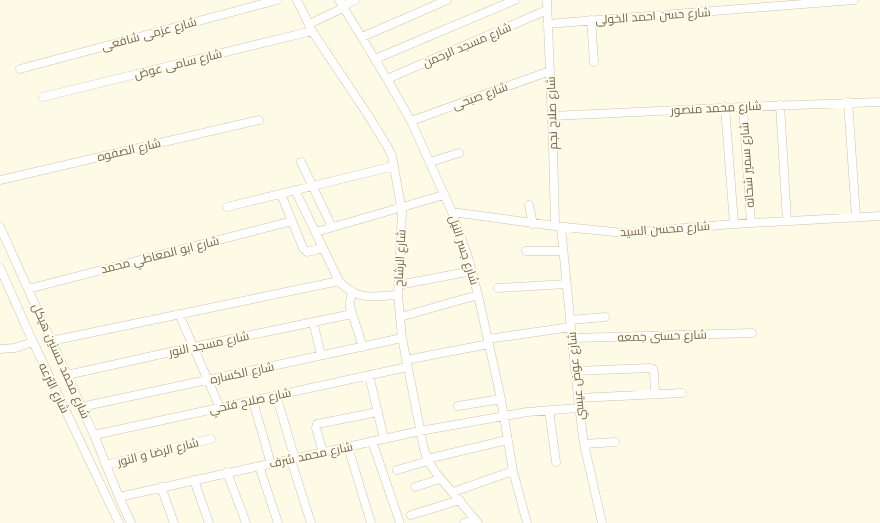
<svg xmlns="http://www.w3.org/2000/svg" width="880" height="523" font-family="Helvetica,Cairo,sans-serif">
<rect width="100%" height="100%" fill="#fdfae5"/>
<g fill="none" stroke-linecap="round" stroke-linejoin="round">
<g stroke="#cfc4ab" stroke-width="9">
<path id="minor" d="M297,0L312,31L368,115L387,146L392,156L402,212L398,295L402,338L424,449L428,461L436,473L478,523
M339,0L387,79L411,121L452,212L468,257L478,295L501,399L513,471L527,523
M547,0L553,147L555,226
M342,6L355,0
M591,20L594,62
M309,24L343,8
M547,24L854,0
M362,37L447,0
M375,59L515,0
M20,69L277,0
M387,79L547,10
M43,97L312,31
M848,102L856,217
M780,105L787,221
M725,107L734,224
M743,107L751,223
M552,116L743,107L880,102
M411,121L550,71
M301,162L332,227
M430,162L459,153
M0,180L259,120
M295,190L339,281C358,302 373,296 398,295
M281,194L303,248L307,252L323,248
M529,205L533,224
M227,207L394,166
M452,212L555,226L624,233L734,224L880,216
M0,227L94,435L119,497L131,523
M561,227L578,398L584,444L602,523
M316,232L444,195
M526,251H563
M0,268L33,342L119,523
M398,285L472,271
M498,288L566,284
M28,289L292,221
M352,292L350,302V307L363,347
M179,314L220,408
M400,317L478,295
M570,320L605,317
M313,322L321,355
M572,338L752,333
M488,339L571,327
M51,341L339,281
M0,349L15,348L33,342
M406,360L489,344
M575,371L650,368L653,369L654,372L655,394
M67,375L193,347L352,314
M369,375L384,439
M276,395L295,459
M578,398L682,393
M253,401L271,464
M458,406L501,399
M81,407L402,338
M549,410L556,462
M94,435L407,367
M372,441L400,523
M584,444L615,442
M348,447L371,523
M323,453L316,428L317,424L378,412
M427,459L507,440
M291,460L311,523
M106,465L211,439
M259,466L278,523
M397,470L428,461
M227,472L246,523
M194,480L209,523
M161,487L174,523
M415,487L440,479
M453,492L513,471
M119,497L420,431L527,412L579,408
M411,515L460,500
M464,523L475,519"/>
</g>
<use href="#minor" stroke="#fff" stroke-width="8"/>
</g>
<g text-anchor="middle" stroke-width="4" stroke-linejoin="round" paint-order="stroke">
<g font-size="12" fill="#76654a" stroke="#fffcec">
<text transform="translate(653 16) rotate(-4)" y="4">شارع حسن احمد الخولى</text>
<text transform="translate(149 34) rotate(-15)" y="4">شارع عزمى شافعى</text>
<text transform="translate(467 45) rotate(-23)" y="4">شارع مسجد الرحمن</text>
<text transform="translate(178 64) rotate(-14)" y="4">شارع سامى عوض</text>
<text transform="translate(480 96) rotate(-20)" y="4">شارع صبحى</text>
<text transform="translate(716 108) rotate(-3)" y="4">شارع محمد منصور</text>
<text transform="translate(552 113) rotate(-92)" y="4">شارع صلاح نجم</text>
<text transform="translate(129 150) rotate(-13)" y="4">شارع الصفوه</text>
<text transform="translate(747 165) rotate(-94)" y="4">شارع سمير شحاته</text>
<text transform="translate(665 229) rotate(-4)" y="4">شارع محسن السيد</text>
<text transform="translate(464 250) rotate(72)" y="4">شارع جسر النيل</text>
<text transform="translate(160 255) rotate(-14)" y="4">شارع ابو المعاطي محمد</text>
<text transform="translate(400 258) rotate(-87)" y="4">شارع الرشاح</text>
<text transform="translate(662 336) rotate(-2)" y="4">شارع حسنى جمعه</text>
<text transform="translate(209 344) rotate(-12)" y="4">شارع مسجد النور</text>
<text transform="translate(61 361) rotate(66)" y="4">شارع محمد حسنين هيكل</text>
<text transform="translate(242 373) rotate(-12)" y="4">شارع الكساره</text>
<text transform="translate(576 376) rotate(-96)" y="4">شارع عوض عيسي</text>
<text transform="translate(54 388) rotate(64)" y="4">شارع الترعه</text>
<text transform="translate(250 401) rotate(-12)" y="4">شارع صلاح فتحي</text>
<text transform="translate(158 452) rotate(-14)" y="4">شارع الرضا و النور</text>
<text transform="translate(311 455) rotate(-12)" y="4">شارع محمد شرف</text>
</g>
</g>
</svg>
